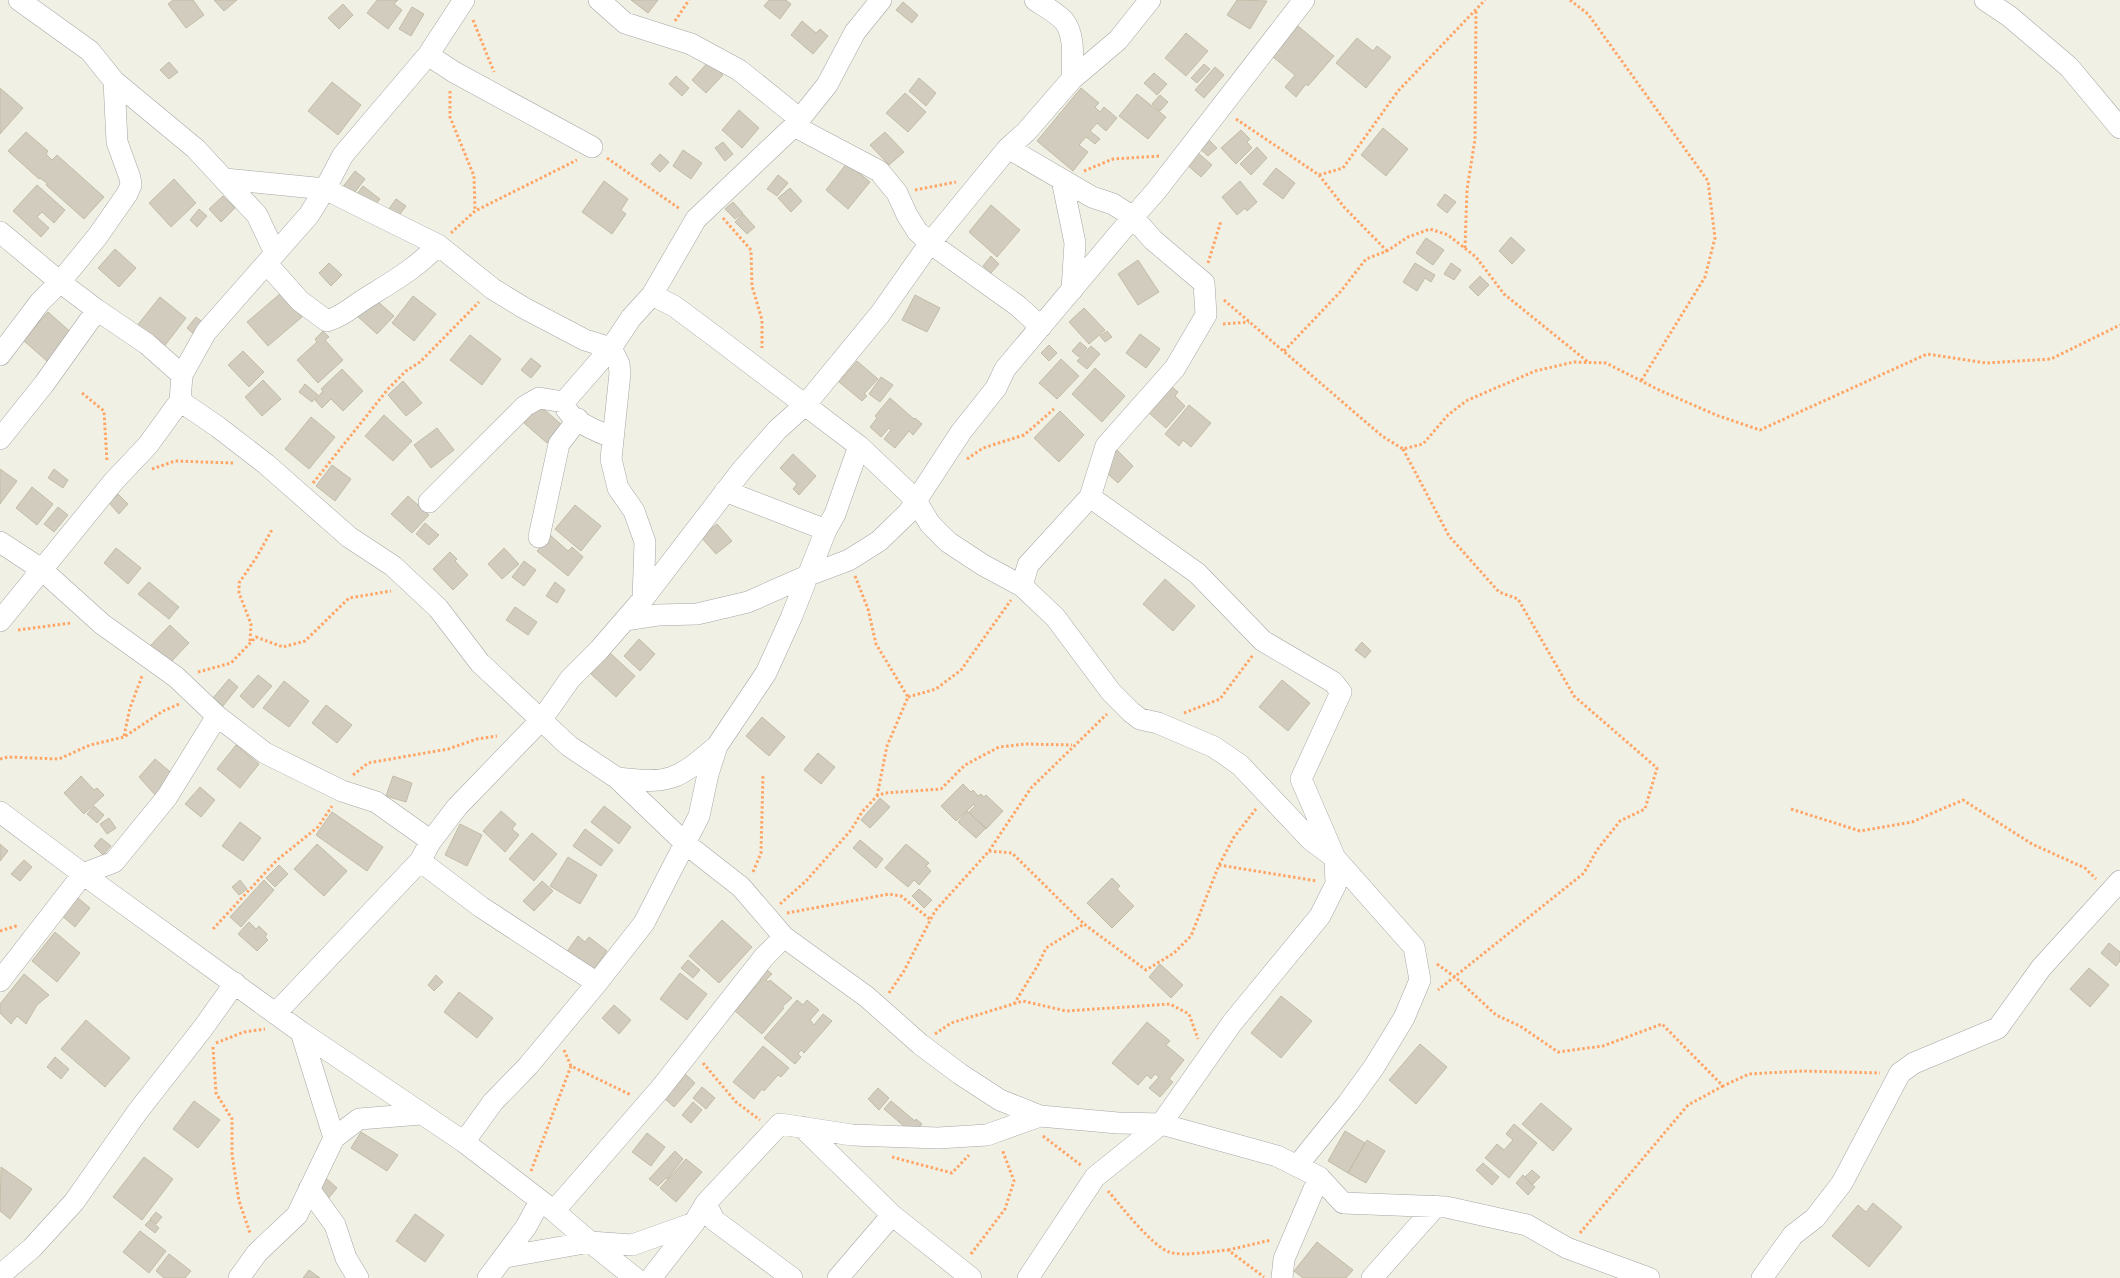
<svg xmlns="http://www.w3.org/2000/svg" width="2120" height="1278" font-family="Arial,sans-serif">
<rect width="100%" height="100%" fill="#f0f0e5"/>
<path fill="#d1ccbe" stroke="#c3bca6" d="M173,0H193L204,15L186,28L168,4Z
M214,0H237L224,11Z
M377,0H398L394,4L402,10L388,29L367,13Z
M631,0H658L648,13Z
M769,0H786L791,4L780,19L764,6Z
M1237,0L1267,1L1250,29L1227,15Z
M903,2L918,15L912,23L896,10Z
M343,4L353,15L339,29L328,18Z
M412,7L424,14L411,36L399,29Z
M802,21L816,33L820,29L828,36L813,54L791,35Z
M1298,26L1334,56L1308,86L1306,84L1296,97L1285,87L1295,75L1273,57Z
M1186,33L1208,51L1186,76L1165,58Z
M1357,38L1373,51L1377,46L1391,57L1366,88L1336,63Z
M709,61L723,75L706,93L692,80Z
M169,62L178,72L169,79L160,70Z
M1204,64L1210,69L1197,83L1191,78Z
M1215,67L1224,75L1204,98L1195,90Z
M1154,73L1167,84L1157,95L1144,83Z
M676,76L689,88L682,96L669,84Z
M919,78L936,93L926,106L909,91Z
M332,82L361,105L338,135L308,111Z
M0,88L23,108L0,134Z
M1081,88L1099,103L1095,107L1100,112L1104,107L1117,118L1106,131L1097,123L1090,131L1100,139L1095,144L1086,137L1079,145L1088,152L1073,171L1037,141Z
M905,93L926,112L908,132L886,113Z
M1137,94L1166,117L1148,139L1119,116Z
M1160,95L1168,102L1160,111L1152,104Z
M739,110L759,128L742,148L722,130Z
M1383,128L1408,149L1386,176L1361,155Z
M1241,130L1250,139L1247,142L1252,148L1236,164L1221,148Z
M26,132L48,151L46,154L52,160L57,155L104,197L84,219L46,185L47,183L40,178L39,179L8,151Z
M885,132L904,152L889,165L870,145Z
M1208,139L1217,148L1208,156L1199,148Z
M723,142L733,154L725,161L715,148Z
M1257,147L1267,158L1251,175L1240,164Z
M683,150L702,163L691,179L673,166Z
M1197,152L1212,165L1201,177L1186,164Z
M660,154L669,162L660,172L651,164Z
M847,163L870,182L848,209L826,190Z
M1276,168L1295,183L1283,199L1263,184Z
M355,171L365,179L352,196L342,188Z
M778,175L788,183L777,196L767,189Z
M174,179L196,203L171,227L149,203Z
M604,181L628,199L621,210L626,214L612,234L582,212Z
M1240,181L1257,202L1247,211L1245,208L1237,215L1222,197Z
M37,185L65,210L54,223L42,212L37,217L49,228L41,237L13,211Z
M363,186L380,199L373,208L356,195Z
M790,188L802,201L791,212L778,198Z
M1445,194L1456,202L1447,213L1437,205Z
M223,196L235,208L221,222L209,209Z
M396,199L406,206L398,217L388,210Z
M733,202L743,213L735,219L725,209Z
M991,205L1020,230L997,257L969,232Z
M199,209L207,216L197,227L190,220Z
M743,214L755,227L747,234L735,222Z
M1511,237L1525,250L1512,264L1499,251Z
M1426,238L1444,250L1433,265L1416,253Z
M115,249L136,268L119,287L98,268Z
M991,256L999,264L991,273L983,266Z
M1138,260L1159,292L1138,305L1118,274Z
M329,263L342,275L331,286L319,273Z
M1415,263L1435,275L1431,282L1425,278L1417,291L1403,282Z
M1451,263L1461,270L1454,280L1444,274Z
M1480,276L1489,285L1478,296L1469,287Z
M281,293L302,317L268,346L247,322Z
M915,295L940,308L927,332L902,320Z
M413,296L436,314L414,341L392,323Z
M160,297L186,318L163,348L136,327Z
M373,297L394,316L377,334L356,315Z
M1084,308L1105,330L1089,344L1069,322Z
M48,312L74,335L49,363L23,340Z
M196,317L208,326L198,338L187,328Z
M323,331L329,337L325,340L343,360L318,383L297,360L317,342L315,339Z
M1107,331L1112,337L1105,342L1100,336Z
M1140,334L1160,349L1146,368L1126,353Z
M470,335L501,359L482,385L450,360Z
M1080,342L1087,348L1079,357L1072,351Z
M1049,345L1057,353L1049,361L1041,353Z
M1091,346L1100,354L1087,369L1077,361Z
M243,351L264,372L249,387L228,365Z
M531,358L541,366L531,378L521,370Z
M1061,359L1079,376L1057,399L1039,383Z
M857,361L878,379L864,394L867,396L862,401L839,382Z
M1095,368L1125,396L1102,422L1072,394Z
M342,369L363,391L343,411L331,399L322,408L315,400L323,391L321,389Z
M881,377L893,385L880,402L869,394Z
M263,380L281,399L262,416L245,397Z
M403,381L422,403L406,416L388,395Z
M305,384L318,395L312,402L299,392Z
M1172,387L1178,392L1175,396L1185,406L1166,428L1149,413Z
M890,398L914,419L915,418L922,424L913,435L909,431L895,448L884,439L891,430L889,428L881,437L870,427L877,418L875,416Z
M539,405L562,425L547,443L524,423Z
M1189,405L1211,423L1191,447L1183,440L1179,446L1165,434Z
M1060,411L1084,435L1059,462L1034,438Z
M384,415L412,441L393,461L365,436Z
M311,417L335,437L309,469L285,449Z
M437,428L454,450L431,468L414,445Z
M1117,450L1133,466L1118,483L1101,468Z
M793,454L816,476L799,495L793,489L797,484L780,468Z
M332,465L351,479L335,501L316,486Z
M0,469L17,481L0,504Z
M54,469L68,480L63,488L48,478Z
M32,487L53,504L37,525L16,508Z
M118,494L128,504L119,514L109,503Z
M408,496L429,515L412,533L391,514Z
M575,505L601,526L581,551L555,529Z
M58,507L68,515L54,532L44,524Z
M425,523L439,535L429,545L416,534Z
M717,524L732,541L716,554L701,537Z
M550,535L568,551L572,547L583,557L568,576L537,551Z
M116,548L141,568L128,584L104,563Z
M504,548L519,564L502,579L488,564Z
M450,552L457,559L455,561L468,575L453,590L433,569Z
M524,561L536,570L524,586L512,577Z
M1165,579L1195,606L1173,631L1143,604Z
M149,582L179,607L169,619L138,594Z
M555,582L565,590L557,603L546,596Z
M515,607L537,622L528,635L506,620Z
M170,625L189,643L168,665L148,648Z
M639,639L655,654L640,671L624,656Z
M1362,642L1371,651L1365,658L1355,650Z
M610,653L635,676L616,697L591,674Z
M258,675L272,686L253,708L240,696Z
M229,679L238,687L223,706L213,698Z
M1282,680L1310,703L1288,731L1259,707Z
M284,681L309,701L289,727L263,708Z
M326,705L352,725L337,743L312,723Z
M762,717L785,737L769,756L746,736Z
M236,745L259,764L240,788L217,769Z
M818,753L835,767L821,784L804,770Z
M155,759L175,776L157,797L139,777Z
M81,776L94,790L97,788L104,795L84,814L64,793Z
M393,776L412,783L406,802L386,796Z
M963,784L971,792L973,790L978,796L981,794L984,797L986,795L1003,811L986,829L969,812L975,806L974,804L956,821L941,806Z
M200,787L215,800L201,817L185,804Z
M880,798L890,807L870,828L861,820Z
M94,806L104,815L97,823L87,814Z
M604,806L631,827L619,844L591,822Z
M501,811L516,824L512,829L519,835L505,852L483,831Z
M967,811L986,828L976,838L958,822Z
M332,812L383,847L367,871L316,835Z
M109,818L116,828L107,834L100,824Z
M240,822L261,838L243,861L222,846Z
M460,824L482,835L467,866L445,855Z
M585,829L613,850L601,866L573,846Z
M532,833L557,854L534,881L509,859Z
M101,838L111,846L103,855L94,846Z
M860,840L883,859L876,868L853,848Z
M0,844L8,851L0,861Z
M317,844L347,871L324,896L294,869Z
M906,844L929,863L926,866L931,871L919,885L914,880L908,887L885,868Z
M568,857L597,875L580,904L550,886Z
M24,860L32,867L20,881L11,874Z
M279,865L288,874L275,887L266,878Z
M1112,878L1120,886L1117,889L1134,906L1112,928L1087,903Z
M240,880L247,889L239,895L232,887Z
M264,880L274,890L241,927L230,917Z
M542,881L553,891L534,911L523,901Z
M919,889L932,900L924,908L912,896Z
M77,897L90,908L75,927L61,915Z
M722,920L752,947L719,983L689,956Z
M249,922L256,929L259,926L267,934L265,937L268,940L257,951L238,934Z
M55,932L80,953L57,982L32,961Z
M578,936L585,942L589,937L607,951L592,972L566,953Z
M2109,943L2120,952V961L2116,966L2101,953Z
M688,960L700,970L693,978L681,968Z
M1160,964L1183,985L1171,998L1149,977Z
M2089,968L2109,985L2090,1007L2070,989Z
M767,970L772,974L766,980L768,982L770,980L792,998L782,1007L784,1008L762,1034L735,1011L761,980L759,979Z
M680,973L707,994L687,1020L660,999Z
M24,974L49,995L37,1005L26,1024L17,1016L11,1024L0,1013V1004Z
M436,975L443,982L434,991L428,985Z
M459,992L493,1018L477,1038L444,1012Z
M1281,996L1312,1021L1281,1058L1251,1033Z
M797,1000L803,1005L807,1000L819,1010L810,1020L814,1025L823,1014L832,1021L804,1053L801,1050L798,1054L801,1057L795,1064L764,1038Z
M614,1005L631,1020L619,1034L602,1018Z
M86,1020L130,1058L105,1087L61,1049Z
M1147,1022L1170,1041L1166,1045L1184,1060L1169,1079L1173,1082L1160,1097L1149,1088L1159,1077L1155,1074L1151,1079L1147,1075L1138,1085L1112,1063Z
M1420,1044L1447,1067L1416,1104L1389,1080Z
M763,1046L789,1068L781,1077L778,1075L764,1091L762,1089L754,1099L733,1082Z
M55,1057L69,1069L61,1079L47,1067Z
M684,1073L695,1083L674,1107L663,1097Z
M702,1087L715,1098L706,1109L693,1098Z
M878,1088L889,1098L879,1110L868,1099Z
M194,1101L220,1120L198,1148L173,1129Z
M891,1101L915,1121L916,1119L922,1124L913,1134L884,1109Z
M693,1102L702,1110L691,1123L682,1115Z
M1541,1103L1572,1129L1553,1151L1522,1124Z
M1514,1124L1537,1143L1509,1178L1485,1158L1497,1144L1504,1150L1513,1140L1506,1134Z
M1345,1131L1365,1143L1348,1173L1328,1161Z
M361,1132L398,1155L387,1171L351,1148Z
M647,1133L665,1147L651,1166L632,1152Z
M1367,1140L1385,1151L1366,1183L1348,1173Z
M675,1151L683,1159L667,1179L666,1178L658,1186L649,1179Z
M144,1157L173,1179L142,1220L113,1197Z
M686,1159L702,1172L676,1202L660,1188Z
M1483,1163L1499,1177L1492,1185L1476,1170Z
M1,1167L32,1189L10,1219L0,1211Z
M1532,1170L1540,1177L1532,1185L1525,1177Z
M1523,1175L1535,1187L1528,1195L1516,1183Z
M326,1178L337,1188L327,1200L316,1190Z
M1873,1203L1902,1227L1869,1267L1832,1236L1858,1205L1866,1212Z
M156,1212L162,1217L156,1224L150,1219Z
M415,1214L444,1235L425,1262L396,1241Z
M150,1220L159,1228L155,1233L145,1225Z
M140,1231L166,1251L149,1273L123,1252Z
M1317,1242L1353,1270L1346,1278H1303L1294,1271Z
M169,1254L191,1271L185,1278H164L156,1271Z
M309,1270L320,1278H303Z"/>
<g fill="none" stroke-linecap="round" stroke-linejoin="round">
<g stroke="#a6a6a6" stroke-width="22">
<path id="minor" d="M19,0L90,51L114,81L196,149L257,215L275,253
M599,0L625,23L691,44L739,70L800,119
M1035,0C1044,6 1057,13 1064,21C1076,36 1072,62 1072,79
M1985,0L2009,16L2069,67L2120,128
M428,55L454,72L592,147
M794,126L879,171L897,193L907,215L917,231L930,243L1018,306L1041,327
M225,179L325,189L343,155L428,55L464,0
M1062,180L1075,243L1072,290
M0,232L60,282L97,310L147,344L182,375
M267,264L300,301L327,321C341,317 351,308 363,300C390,283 417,268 438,245
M652,295L674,306L713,335L859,446
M0,355L40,302L60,282L97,237L127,194L131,185L130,178L117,142L114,81
M180,401L218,427L266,464L349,537L393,566L438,608L480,663L569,746L617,778L686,844L741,887L784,937L867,997L920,1044L960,1074L1000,1100L1040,1116L1118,1123L1161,1124L1277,1156L1319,1177L1343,1203L1446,1207L1527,1225L1567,1248L1649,1278
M612,437C598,432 565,419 564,402L611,348L631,318L652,295L696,219L794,126L827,85L855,32L881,0
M0,439L44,384L97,310
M725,491L826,530
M1090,497L1197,573L1263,641L1333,682L1341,692L1301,779L1335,858L1414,947L1420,980L1404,1018L1374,1067L1348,1103L1297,1166
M429,502L525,406L539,398L564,402
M539,537L559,444L578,419
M0,542L41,569L102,624L176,677L217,716L265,753L342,791L376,802L431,841
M1022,586L1028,565L1090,497L1106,446L1175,368L1206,315L1204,283L1153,240L1133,217L1156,191L1304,0
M625,620L658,615L697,614L748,602L809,575L849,560L879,541L908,513L961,432L996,388L1005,369L1133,217L1113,204L1092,197L1008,148
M0,621L114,481L148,445L180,401L182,375L206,332L309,215L325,189L438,245L493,289L524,308L585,340L611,348L619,364L620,373L611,459L618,488L634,511L645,542L643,599
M617,778C670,784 676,781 717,746
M0,812L83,874L301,1032L464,1142L554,1211L590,1242L632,1245L694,1223
M420,861L481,907L597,983
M0,981L83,874L114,862L167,797L217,716
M276,1013L420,861L431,841L457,807L542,719L570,679L599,650L643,599L742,470L777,430L806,404L880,314L930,243L1008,148L1026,132L1072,79L1118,40L1150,0
M301,1032L334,1138
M802,1127L892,1215L971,1278
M464,1142L493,1102L528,1066L597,983L644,923L699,816L708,774L717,746L766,673L791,618L826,530L835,514L859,446L915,499L930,524L948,542L983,565L1022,586L1055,617L1111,692L1131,712L1140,719L1158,723L1214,747L1240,765L1311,840L1335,858L1336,884L1320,916L1232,1023L1161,1124L1095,1177L1028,1278
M309,1189L335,1225L346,1258L358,1278
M706,1203L714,1220L792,1278
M554,1211L660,1089L764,957L784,937
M505,1257L590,1242L635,1278
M0,1278L4,1272L32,1248L74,1202L138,1111L203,1028L235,983
M239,1278L257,1253L297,1215L334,1138L359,1119L421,1114
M488,1278L526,1227L540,1201
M651,1278L694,1223L706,1203L780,1124L852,1135L938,1138L987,1135L1040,1116
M838,1278L892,1215
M1282,1278L1284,1259L1319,1177
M1372,1278L1436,1206
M1762,1278L1793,1235L1815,1218L1842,1183L1900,1073L1914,1063L1998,1028L2041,968L2120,881"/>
</g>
<path stroke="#ffa667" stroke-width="3" stroke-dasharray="2.5 2.5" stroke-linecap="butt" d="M1570,0L1588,14L1708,181L1715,238L1705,277L1641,381
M473,20L494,72
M675,21L689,0
M450,91V117L474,176L475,211
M1236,119L1319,175L1344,207L1387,251
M607,158L680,209
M1084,171L1113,159L1160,156
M1319,175L1343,168L1398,91L1485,0
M915,190L956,182
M723,218L751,250L752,286L762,320V348
M451,233L475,211L577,160
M1465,248L1467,190L1475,139L1476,10
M1208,263L1221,221
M1224,300L1382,436L1403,449L1423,444L1448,415L1466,401L1535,371L1574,362L1606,363L1661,391L1716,415L1760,430L1927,354L1986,363L2051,359L2120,325
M1223,324L1249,322
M1284,351L1341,291L1366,259L1387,251L1408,237L1430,229L1448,235L1476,257L1504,294L1588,362
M82,393L104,411L107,462
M1403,449L1449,536L1499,592L1518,599L1574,696L1657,768L1645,809L1620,821L1597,850L1584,873L1438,990
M967,459L983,448L1024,435L1054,409
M152,469L175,461L233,463
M313,483L388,389L406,371L420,362L479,302
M855,576L868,609L876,644L908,697L887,746L877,796
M18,630L71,623
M250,641L251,624L239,593V583L256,558L273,528
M198,672L231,663L256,637L283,647L305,641L349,598L391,591
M908,697L936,689L961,670L1011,600
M1184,713L1220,699L1253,655
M124,736L130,708L142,676
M0,759L8,757L59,759L90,745L124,737L163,711L179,704
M353,775L368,763L448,749L477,739L497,736
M1791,809L1860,831L1912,822L1963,800L2032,844L2085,868L2096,879
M989,851L1012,853L1084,924
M1219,865L1317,881
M753,872L761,853L763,774
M780,904L806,881L851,830L862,812L877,796L885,793L941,789L965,765L999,747L1026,744L1072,745
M787,913L889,894L901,896L931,920
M213,929L277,860L318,827L332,806
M0,931L19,925
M1437,964L1455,977L1496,1015L1520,1026L1558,1052L1603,1046L1662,1024L1723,1086L1749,1074L1802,1071L1880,1073
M889,993L904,971L935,911L989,851L1031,788L1107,714
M1014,1004L1038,965L1046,948L1084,924L1146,970L1174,953L1191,936L1219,865L1234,837L1256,809
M935,1034L951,1023L1023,1001L1066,1011L1170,1004L1189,1014L1198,1039
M216,1043L244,1032L265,1029
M213,1047L216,1093L232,1119V1154L239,1201L250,1233
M564,1050L571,1066L631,1095
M703,1063L736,1102L760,1120
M1043,1136L1082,1166
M892,1157L952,1173L969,1155
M531,1171L571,1066
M1108,1191C1121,1206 1151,1245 1169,1252C1183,1257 1213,1251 1228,1250L1264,1277
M1580,1233L1688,1105L1723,1086
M1228,1250L1271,1240
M971,1254L1005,1209L1014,1181L1002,1149"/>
<use href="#minor" stroke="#fff" stroke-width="21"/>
</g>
</svg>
